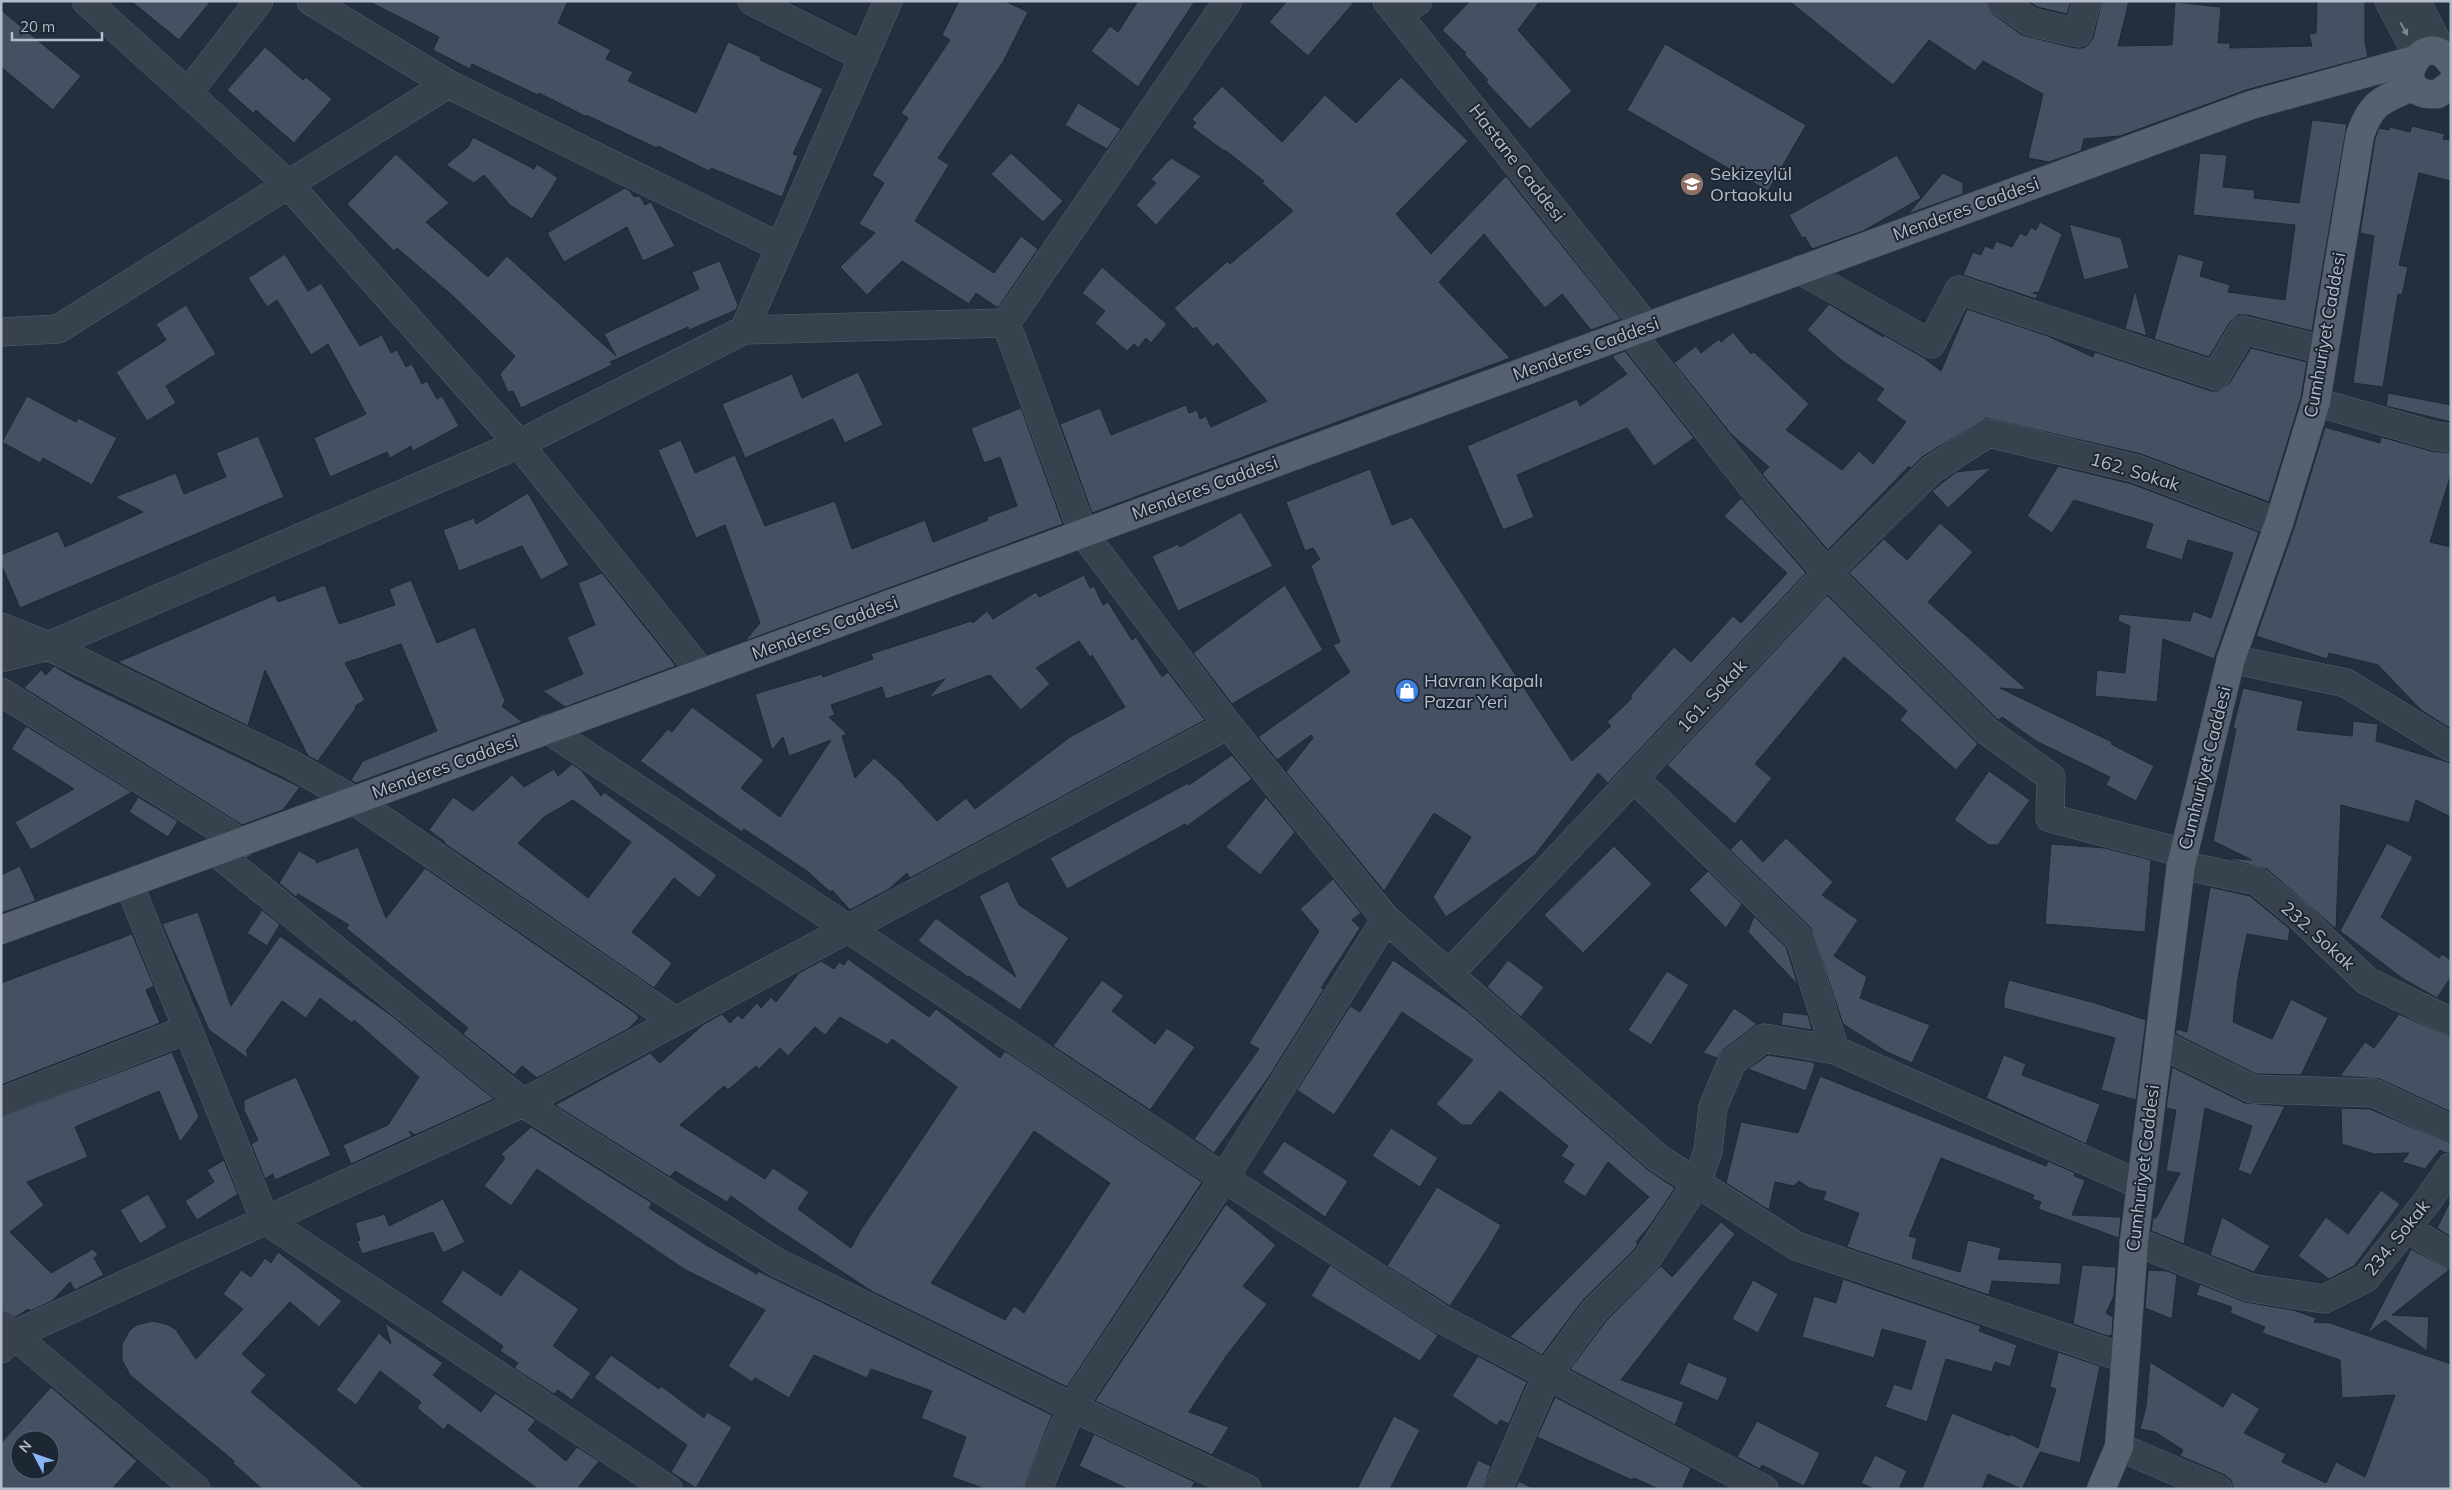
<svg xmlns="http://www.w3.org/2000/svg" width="2452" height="1490" font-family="Mulish,sans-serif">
<rect width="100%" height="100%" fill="#242f3e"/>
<path fill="#455162" stroke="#1f2835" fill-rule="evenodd" d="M131,1H211L179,40Z
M368,1H568L558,23L611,50L606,59L633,72L628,81L696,113L728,42L761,57L760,60L823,89L793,154L798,156L782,197L711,168L709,171L658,146L657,148L586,115L587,117L539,93L538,95L472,64L470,69L433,50L439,37Z
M959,1H1005L1028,12L1003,62L938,158L949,165L915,221L994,273L1021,236L1038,249L998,308L976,293L969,304L902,261L867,295L840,267L875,233L859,224L884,183L872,175L908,118L901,113L950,40L942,35Z
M1138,1H1195L1138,87L1091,51L1110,26L1118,32Z
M1287,1H1355L1308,56L1269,22Z
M1470,1H1540L1518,30L1572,91L1530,129L1486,82L1488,80L1464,54L1466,53L1442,30Z
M1789,1H1986L1992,13L2022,35L2075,48H2083L2089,44L2093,38L2102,1H2129L2118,46L2172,45L2175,2L2221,7L2218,43H2230V48L2312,46L2309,34L2316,33L2317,1H2365V43L2368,57L2246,90L2120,136L2084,139L2081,151L2049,162L2028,158L2043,94L1983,61L1975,71L1929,40L1893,85Z
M2029,1H2071L2067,14L2037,7Z
M1,10L81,76L53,110L1,67Z
M1665,44L1806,125L1768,191L1627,110Z
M265,47L303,80L306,77L332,99L294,143L256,110L253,113L227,90Z
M1401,77L1468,141L1396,214L1431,254L1506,176L1621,319L1591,330L1562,294L1545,308L1484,234L1439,282L1510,358L1092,513L1060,424L1100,408L1111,435L1186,405L1189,413L1197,410L1200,419L1206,416L1211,427L1267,401L1217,343L1213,347L1196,327L1193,329L1174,308L1228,261L1230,264L1293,211L1262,183L1264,181L1225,150L1224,151L1192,127L1196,123L1192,119L1222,86L1282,142L1325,95L1356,123Z
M1078,103L1121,129L1107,149L1065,125Z
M2312,120L2347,124L2312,331L2247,315H2238L2230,322L2209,357L2154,339L2178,254L2204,261L2200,276L2230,285L2228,292L2285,300L2295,225L2193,215L2200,153L2227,155L2223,187L2255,190L2254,198L2299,203Z
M2412,126L2445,134L2443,139L2451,140V181L2419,173L2399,265L2408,267L2402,295L2398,294L2383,387L2353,383L2374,236L2360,233L2375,139L2379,128L2389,130L2390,127L2410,132Z
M473,137L534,169L537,164L558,178L532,219L510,205L484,175L474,183L446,165L468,147Z
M1011,153L1063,201L1043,222L991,174Z
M396,154L449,203L426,222L488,277L507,256L616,356L604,334L699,289L692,272L720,261L738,305L736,310L689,330L688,327L610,362L612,365L521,408L513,391L508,392L500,374L515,356L453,296L397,248L394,251L347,204Z
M1897,155L1921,198L1863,231L1812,249L1805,237L1802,238L1789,215Z
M1171,158L1201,176L1156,225L1136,205L1156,183L1151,179Z
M1943,173L1963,183V194L1908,214Z
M625,188L630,191L634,197L640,196L645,205L651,202L675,246L643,261L627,227L564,262L547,233Z
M2040,222L2062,234L2039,292L2033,293L2038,294L2036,299L1963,275L1973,252L1981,255L1985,246L1993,249L1996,241L2012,247L2020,233L2026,236L2031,227L2036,230Z
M2069,224L2121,238L2129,268L2084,280Z
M285,254L308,291L321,283L360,346L382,335L391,353L397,350L406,367L412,364L422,384L427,381L437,399L442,396L459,426L413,451L411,446L390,458L387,452L330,477L314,438L366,414L328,344L311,355L277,300L267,307L248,278Z
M1102,267L1167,324L1151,343L1146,338L1138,348L1134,344L1127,351L1095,323L1105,311L1082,293Z
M2135,290L2147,336L2125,329Z
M1829,304L1883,337L1884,335L1924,358L1941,371L1967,309L2048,336L2093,357L2095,352L2211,391H2218L2229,384L2251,348L2307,362L2301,398L2269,502L2141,454L1986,418L1922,457L1911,468L1909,466L1828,550L1762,474L1769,467L1731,434L1674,363L1696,346L1701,353L1719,339L1721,342L1733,332L1751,354L1754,352L1809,404L1786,430L1842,470L1859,451L1873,464L1906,422L1876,400L1884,389L1840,359L1807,330Z
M186,305L216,354L166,386L176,403L147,421L116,372L166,340L156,324Z
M1625,351L1694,438L1654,466L1627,428L1517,475L1534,517L1503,530L1467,446L1577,399L1580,406L1627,374L1612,356Z
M858,372L883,425L845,443L833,419L745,458L722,404L792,374L802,398Z
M2388,393L2451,405V422L2386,406Z
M27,396L76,422L78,418L117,438L92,485L43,458L40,463L2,442Z
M1021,408L1063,524L745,641L760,623L725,525L696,538L658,450L681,440L695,473L735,455L765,526L835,501L852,549L925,520L933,542L988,520L987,517L1017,506L1000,457L984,463L971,428Z
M2325,427L2380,443L2381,437L2431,451L2451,453V474L2430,542L2451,547V729L2421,710L2378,665L2329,653L2327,659L2256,636L2294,528Z
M258,436L284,497L20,608L1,564V555L58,531L65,547L143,512L115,497L176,473L184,494L226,477L216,453Z
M2058,466L2132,484L2259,532L2214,659L2163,639L2157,702L2095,696L2097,670L2125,673L2130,626L2118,621L2119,614L2190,621L2193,611L2211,618L2233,553L2188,540L2182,560L2145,548L2153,524L2074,500L2052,533L2027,516Z
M1991,468L1948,508L1932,491L1956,472Z
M1370,469L1392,525L1412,517L1572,761L1611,726L1607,722L1632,698L1630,696L1674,647L1691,662L1733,616L1741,623L1787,573L1724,516L1741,498L1806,573L1608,783L1598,773L1535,855L1446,917L1433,897L1471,837L1434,813L1384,891L1286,772L1313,738L1311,735L1277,760L1258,737L1350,672L1333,645L1340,642L1311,566L1320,559L1313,548L1305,551L1286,502Z
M528,493L569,565L541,580L522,546L459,571L443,530L474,518L476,524Z
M1241,512L1273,566L1178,611L1152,556L1178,544L1180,547Z
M1940,523L1973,552L1928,602L2027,690L2000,688L2112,742L2111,744L2154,766L2136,801L2106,785L2110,777L2036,741L2002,717L1999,720L1997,719L1849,573L1884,539L1907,560Z
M602,573L676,666L565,707L543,691L583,674L567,637L595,625L578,583Z
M1084,575L1090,588L1094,586L1103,605L1108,602L1132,640L1136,637L1162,677L1168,672L1205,720L910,878L907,873L889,889L850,910L833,891H829L807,871L744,829L742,832L716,814L640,761L668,729L672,732L692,707L764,760L741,788L780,817L831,740L789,756L783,737L772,750L755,694L822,674L823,677L873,659L871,654L971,621L973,623L987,611L993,619L1036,592L1039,597ZM1079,641L1090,657L1092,655L1125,707L1070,737L975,809L966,798L937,821L899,780L874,758L855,778L842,736L847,734L829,717L835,715L831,705L882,687L886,699L945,679L928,698L990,675L1021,710L1050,684L1036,668Z
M411,580L437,643L475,627L505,701L502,706L522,722L356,783L351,780L363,761L437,731L401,644L345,663L365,700L355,706L356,708L318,761L308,756L265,670L248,726L118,662L275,595L278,602L325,585L339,624L395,605L389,589Z
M1285,585L1323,650L1232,704L1193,653Z
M1827,595L1978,744L1956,770L1900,720L1907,711L1844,657L1755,764L1772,778L1735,824L1667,765Z
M54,666L76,679L300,787L283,810L242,825L24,688L41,670L46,675Z
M2243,688L2303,701L2297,730L2352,736L2353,721L2378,724L2376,741L2451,763V817L2416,800L2409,823L2341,805L2336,929L2267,869L2224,858L2252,860L2213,841L2236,729L2233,728Z
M26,726L132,792L31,850L15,822L74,789L11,749Z
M1232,755L1252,779L1187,826L1185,824L1067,889L1050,858L1188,783L1189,785Z
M572,764L581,770L601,796L604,792L717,875L699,898L674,878L632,932L672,963L654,988L444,843L445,842L429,830L453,797L473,811L512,775L524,787L554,769L558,776ZM573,800L631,842L588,898L518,843L544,817Z
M1989,771L2030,800L1998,845H1989L1954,820Z
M138,797L178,821L168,837L129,812Z
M1266,797L1295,832L1260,875L1226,847Z
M1786,838L1833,882L1822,895L1858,920L1834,956L1867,977L1860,998L1930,1025L1912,1063L1887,1052L1843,1024L1811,928L1730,850L1741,839L1763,862Z
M2387,843L2413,857L2381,917L2439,958L2442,954L2451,960V977L2437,998L2402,978L2340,931Z
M2051,844L2105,848L2151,860L2145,932L2045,924Z
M1614,846L1652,884L1583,953L1544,915Z
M358,847L386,918L425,868L635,1013L639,1018L628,1029L537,1078L522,1066L514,1075L463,1034L468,1028L346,928L349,925L298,894L296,897L279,883L299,851L317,861L316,863Z
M20,866L36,901L1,913V875Z
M1708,871L1742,904L1726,928L1689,890Z
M1333,879L1361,913L1352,920L1360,928L1321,988L1324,989L1270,1075L1214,1153L1194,1139L1259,1049L1249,1043L1319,931L1300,909Z
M1008,881L1019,905L1069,938L1020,1010L969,976L968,977L918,941L936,918L1016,977L979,896Z
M2210,887L2250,896L2290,929L2288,941L2247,934L2238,978L2233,1022L2272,1039L2291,999L2328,1018L2301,1075L2256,1074L2176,1034V1029L2187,1032Z
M262,910L280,924L267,946L247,933Z
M198,912L231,1006L280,936L392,1016L494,1099L415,1135L409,1131L412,1136L351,1164L343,1145L388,1125L419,1077L354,1020L352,1023L320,998L306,1018L282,1001L246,1051L249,1059L209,1030L162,924Z
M1754,916L1786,947L1798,985L1748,932Z
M132,934L154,986L146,990L160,1023L1,1085V983Z
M848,959L929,1017L936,1009L1000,1058L1005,1051L1202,1182L1067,1387L873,1292L768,1223L731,1196L727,1202L675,1171L670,1177L555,1105L650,1053L660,1063L704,1024L722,1014L730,1023L738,1015L742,1019L757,1003L761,1008L771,997L776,1002L799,973L821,961L834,969L839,962L844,965ZM840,1017L888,1045L892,1039L957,1087L860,1231L851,1248L798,1209L809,1192L773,1168L765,1179L680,1125L724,1086L728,1090L756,1066L759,1069L780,1048L788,1056L815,1027L825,1035ZM1034,1131L1110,1183L1024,1313L1014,1306L1005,1320L931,1283Z
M1393,960L1467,1011L1648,1170L1675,1188L1651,1224L1636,1242L1638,1244L1634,1250L1583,1300L1542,1355L1510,1337L1649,1197L1608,1162L1585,1197L1563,1182L1574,1164L1561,1156L1568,1146L1500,1091L1471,1125H1462L1436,1104L1473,1060L1402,1012L1334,1115L1297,1090L1350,1006L1360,1012Z
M1508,960L1544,987L1521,1017L1487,987Z
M1667,971L1689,985L1651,1045L1628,1030Z
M1102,980L1124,996L1112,1011L1155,1044L1167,1028L1195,1047L1150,1110L1053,1046Z
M2009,980L2095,1003L2146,1020L2136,1100L2101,1090L2115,1038L2004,1008V998Z
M1734,1008L1757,1024L1723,1050L1717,1058L1703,1053Z
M1783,1012L1808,1015L1812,1030L1781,1025Z
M2399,1014L2451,1037V1112L2380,1079L2340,1076L2365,1042L2374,1048Z
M172,1052L199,1117L180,1142L159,1091L75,1127L88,1157L27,1182L44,1205L10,1232L51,1273L93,1249L98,1255L94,1258L104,1275L75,1290L70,1282L52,1301L30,1311L28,1309L16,1317L1,1310V1117Z
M1768,1055L1812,1062L1815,1065L1806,1091L1748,1069Z
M2004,1055L2026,1064L2022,1075L2100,1104L2086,1144L1986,1098Z
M2172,1067L2245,1103L2285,1106L2251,1175L2238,1170L2252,1126L2205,1108L2184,1244L2151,1231L2153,1218H2156L2180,1173L2166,1171L2176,1110L2166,1108Z
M1820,1076L2046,1166L2048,1161L2075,1173L2074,1176L2085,1180L2072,1215L2121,1217L2119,1238L2038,1209L2041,1202L2032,1199L2034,1195L1941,1158L1909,1236L1917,1238L1912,1258L1960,1272L1968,1240L2001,1248L1998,1259L2062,1263L2060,1285L1992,1281L1989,1295L1847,1247L1859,1213L1823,1200L1826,1192L1809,1188L1799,1181L1794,1186L1775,1182L1769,1210L1726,1183L1741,1122L1798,1133Z
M296,1077L331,1155L275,1180L273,1174L265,1179L251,1144L258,1140L244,1110V1100Z
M2341,1108L2370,1109L2451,1144V1152L2445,1153L2440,1150L2425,1169L2402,1162L2409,1153L2374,1154L2342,1144Z
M531,1127L652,1203L649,1208L706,1245L757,1274L758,1271L1052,1415L1023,1489H985L952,1477L966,1437L921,1418L932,1391L871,1369L867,1378L814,1355L789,1398L755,1378L752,1382L728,1366L765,1310L684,1269L537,1169L511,1206L484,1186L505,1158L501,1154Z
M1391,1128L1438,1158L1420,1187L1372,1156Z
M1284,1141L1348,1181L1325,1217L1262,1173Z
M224,1160L238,1194L197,1220L185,1201L214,1182L207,1170Z
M1437,1187L1501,1225L1488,1248L1450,1306L1387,1266Z
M2381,1190L2400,1204L2354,1266L2329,1279L2298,1256L2326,1217L2348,1234Z
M148,1194L167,1227L140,1244L120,1210Z
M443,1199L465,1242L443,1253L433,1232L362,1254L357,1241L360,1240L355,1223L385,1214L389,1226Z
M2451,1200V1237L2437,1228Z
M1226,1204L1276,1245L1243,1286L1267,1304L1227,1355L1189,1412L1229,1427L1212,1455L1095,1401Z
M2222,1217L2270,1246L2254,1272L2210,1255Z
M1721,1222L1735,1234L1621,1380L1684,1402L1675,1425L1570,1369L1606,1321L1661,1266L1672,1277Z
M2411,1249L2449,1270L2392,1315L2429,1317L2427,1351L2385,1320L2367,1334Z
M278,1252L342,1301L319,1327L290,1302L242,1354L266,1375L251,1392L365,1489H262L233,1463L234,1461L130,1375L122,1360V1344L130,1330L137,1325L153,1321L169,1325L176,1330L196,1359L243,1309L223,1294L241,1270L251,1277L265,1258L271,1263Z
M1330,1265L1438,1335L1420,1361L1311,1296Z
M2082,1265L2116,1267L2114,1296L2106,1313L2113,1317L2112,1335L2107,1336L2073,1324Z
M520,1269L579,1309L553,1346L591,1373L572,1400L558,1390L554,1394L514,1368L518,1363L500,1351L503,1346L441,1302L463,1270L501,1296Z
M2148,1270L2167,1271L2177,1275L2172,1319L2145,1308Z
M1843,1279L1981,1326L1979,1331L2017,1345L2010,1367L1995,1362L1992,1372L1946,1359L1927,1422L1885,1407L1894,1384L1911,1390L1926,1341L1882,1329L1874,1358L1802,1337L1814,1296L1836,1303Z
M1753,1280L1778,1294L1758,1333L1732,1319Z
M2200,1284L2245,1302L2293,1310L2316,1318L2314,1322L2330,1323L2451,1364V1489H2233L2231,1480L2225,1475L2180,1456L2183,1450L2155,1432L2140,1429L2146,1407L2150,1362L2223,1407L2232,1392L2260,1409L2244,1433L2286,1454L2282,1462L2326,1483L2336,1462L2365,1477L2395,1395L2342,1398L2340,1360L2262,1333L2265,1327L2230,1313L2232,1307L2196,1295Z
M385,1323L443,1363L433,1375L481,1412L495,1393L536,1420L528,1430L566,1461L577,1447L599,1461L577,1489H538L448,1424L444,1430L417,1408L421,1402L380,1371L356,1405L336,1390L379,1333L391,1344Z
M2058,1352L2100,1366L2080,1463L2040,1452L2022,1489L1988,1474L1982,1489H1922L1952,1413L2009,1436L2010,1434L2038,1448L2056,1389L2050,1387Z
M611,1355L659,1389L661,1386L704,1418L707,1412L732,1427L696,1488L671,1472L687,1445L594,1378Z
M1478,1356L1527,1382L1509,1424L1500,1420L1497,1426L1452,1396Z
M1688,1362L1728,1378L1718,1401L1679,1384Z
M51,1387L137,1461L112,1489H1V1443ZM20,1440H50V1470H20Z
M1555,1397L1691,1468L1682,1489H1659L1634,1478L1632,1480L1537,1437Z
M1394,1416L1420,1430L1390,1489H1357Z
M1757,1421L1820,1453L1804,1486L1762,1465L1760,1469L1737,1457Z
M1094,1434L1195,1482L1191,1489H1128L1079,1466Z
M1875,1455L1907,1471L1899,1489H1874L1861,1483Z
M1478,1460L1491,1466L1483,1489H1465Z
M1519,1481L1534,1489H1515Z"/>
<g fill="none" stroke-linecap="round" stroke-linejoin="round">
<g stroke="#565f6c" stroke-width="29">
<path id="minor" d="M86,1L288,184L519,444L702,673
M311,1L448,84L780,247
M752,1L864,57
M1228,1L1006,323L1083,533L1228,725L1386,919L1658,1158L1796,1246L2124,1358
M1387,1L1646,326
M2001,1L2031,22L2078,33L2087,1
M2389,1L2418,56
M2416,1L2443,54
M1399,13L1418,1
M188,93L259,1
M1800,270L1931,344L1959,290L2216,376L2243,330L2324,350
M744,330L888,1
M1,332L58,329L448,84
M1630,332L1759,495L1827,573L1987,731L2051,777L2050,818L2184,853
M2316,402L2435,436L2451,438
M1,627L48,646L291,764L355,801L675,1021
M1,658L48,646L519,444L744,330L1006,323
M2231,659L2346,683L2451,747
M1,692L242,843
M547,729L1224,1178L1441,1319L1764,1489
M1634,778L1800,939L1835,1050
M216,852L523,1103L776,1262L1072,1407L1247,1489
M2181,865L2257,881L2298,915L2367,981L2451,1022
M129,884L265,1220L668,1489
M1449,974L1827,573L1931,470L1988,433L2137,469L2279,523
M2159,1043L2252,1089L2374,1093L2451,1129
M1,1102L188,1029
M2406,1228L2451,1255
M2134,1241L2251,1288L2324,1299L2366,1278L2426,1203L2451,1167
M2,1325L196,1489
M1,1349L14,1335L523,1103L1228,725
M2119,1447L2218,1489
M1038,1489L1072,1407L1224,1178L1386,919
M1498,1489L1547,1375L1594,1311L1646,1260L1697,1183L1708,1151L1713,1107L1732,1062L1764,1038L1835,1050L2141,1185"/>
</g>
<g stroke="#414a57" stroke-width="29">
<path id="major" d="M2451,63C2422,21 2383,99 2438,94L2451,84
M1,930L2251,105L2414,60
M2101,1489L2119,1447L2134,1241L2181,865L2231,659L2279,523L2316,402L2360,135C2372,100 2383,100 2414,86"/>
</g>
<use href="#minor" stroke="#38414e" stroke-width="28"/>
<use href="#major" stroke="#56606e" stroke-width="28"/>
</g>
<defs><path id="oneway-solid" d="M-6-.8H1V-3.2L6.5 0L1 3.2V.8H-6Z" transform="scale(1.25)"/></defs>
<use fill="#7c8592" href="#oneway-solid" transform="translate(2404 29) rotate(61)"/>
<defs>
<g id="school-disc" transform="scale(1.25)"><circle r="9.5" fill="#8d6e63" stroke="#1d2633"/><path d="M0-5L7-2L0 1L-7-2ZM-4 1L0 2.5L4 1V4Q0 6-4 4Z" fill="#fff"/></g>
<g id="shop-disc" transform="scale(1.25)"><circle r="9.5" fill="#3f7fe0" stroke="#1d2633"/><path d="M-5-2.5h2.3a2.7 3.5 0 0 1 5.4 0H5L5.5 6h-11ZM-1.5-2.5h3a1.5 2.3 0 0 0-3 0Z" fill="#fff"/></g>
</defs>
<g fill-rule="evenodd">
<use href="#school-disc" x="1692" y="184"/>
<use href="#shop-disc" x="1407" y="691"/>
</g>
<g text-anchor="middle" stroke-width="4" stroke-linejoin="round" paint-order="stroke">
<g font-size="18" fill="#b4bcc9" stroke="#1d2633">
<text transform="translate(1517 163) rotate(52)" y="6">Hastane Caddesi</text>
<text transform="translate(1966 209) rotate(-20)" y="6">Menderes Caddesi</text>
<text transform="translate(2325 335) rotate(-80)" y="6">Cumhuriyet Caddesi</text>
<text transform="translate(1586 349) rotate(-20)" y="6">Menderes Caddesi</text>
<text transform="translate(2135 472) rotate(17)" y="6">162. Sokak</text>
<text transform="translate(1205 488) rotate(-20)" y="6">Menderes Caddesi</text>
<text transform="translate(825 628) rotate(-20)" y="6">Menderes Caddesi</text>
<text transform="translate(1712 696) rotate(-47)" y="6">161. Sokak</text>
<text transform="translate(445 767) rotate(-20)" y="6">Menderes Caddesi</text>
<text transform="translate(2205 768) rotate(-76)" y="6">Cumhuriyet Caddesi</text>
<text transform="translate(2318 936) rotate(42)" y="6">232. Sokak</text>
<text transform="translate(2143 1168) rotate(-83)" y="6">Cumhuriyet Caddesi</text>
<text transform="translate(2397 1238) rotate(-51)" y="6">234. Sokak</text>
</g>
<g font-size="18" fill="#b4bcc9" stroke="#1d2633" text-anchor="start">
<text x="1710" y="180">Sekizeylül<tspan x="1710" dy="21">Ortaokulu</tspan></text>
<text x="1424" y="687">Havran Kapalı<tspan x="1424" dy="21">Pazar Yeri</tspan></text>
</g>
</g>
<rect width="2452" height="1490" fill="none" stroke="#b4bcc9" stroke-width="5"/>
<g transform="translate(35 1455) rotate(311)"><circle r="24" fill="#1d2633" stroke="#59626f"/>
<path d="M0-4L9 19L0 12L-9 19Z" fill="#8ab4f8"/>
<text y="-8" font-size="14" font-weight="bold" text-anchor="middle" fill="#b4bcc9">N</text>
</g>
<path d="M12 32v8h90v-8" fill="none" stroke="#b4bcc9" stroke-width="2.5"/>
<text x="20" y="32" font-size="15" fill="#b4bcc9" stroke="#1d2633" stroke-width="4" paint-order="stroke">20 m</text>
</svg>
